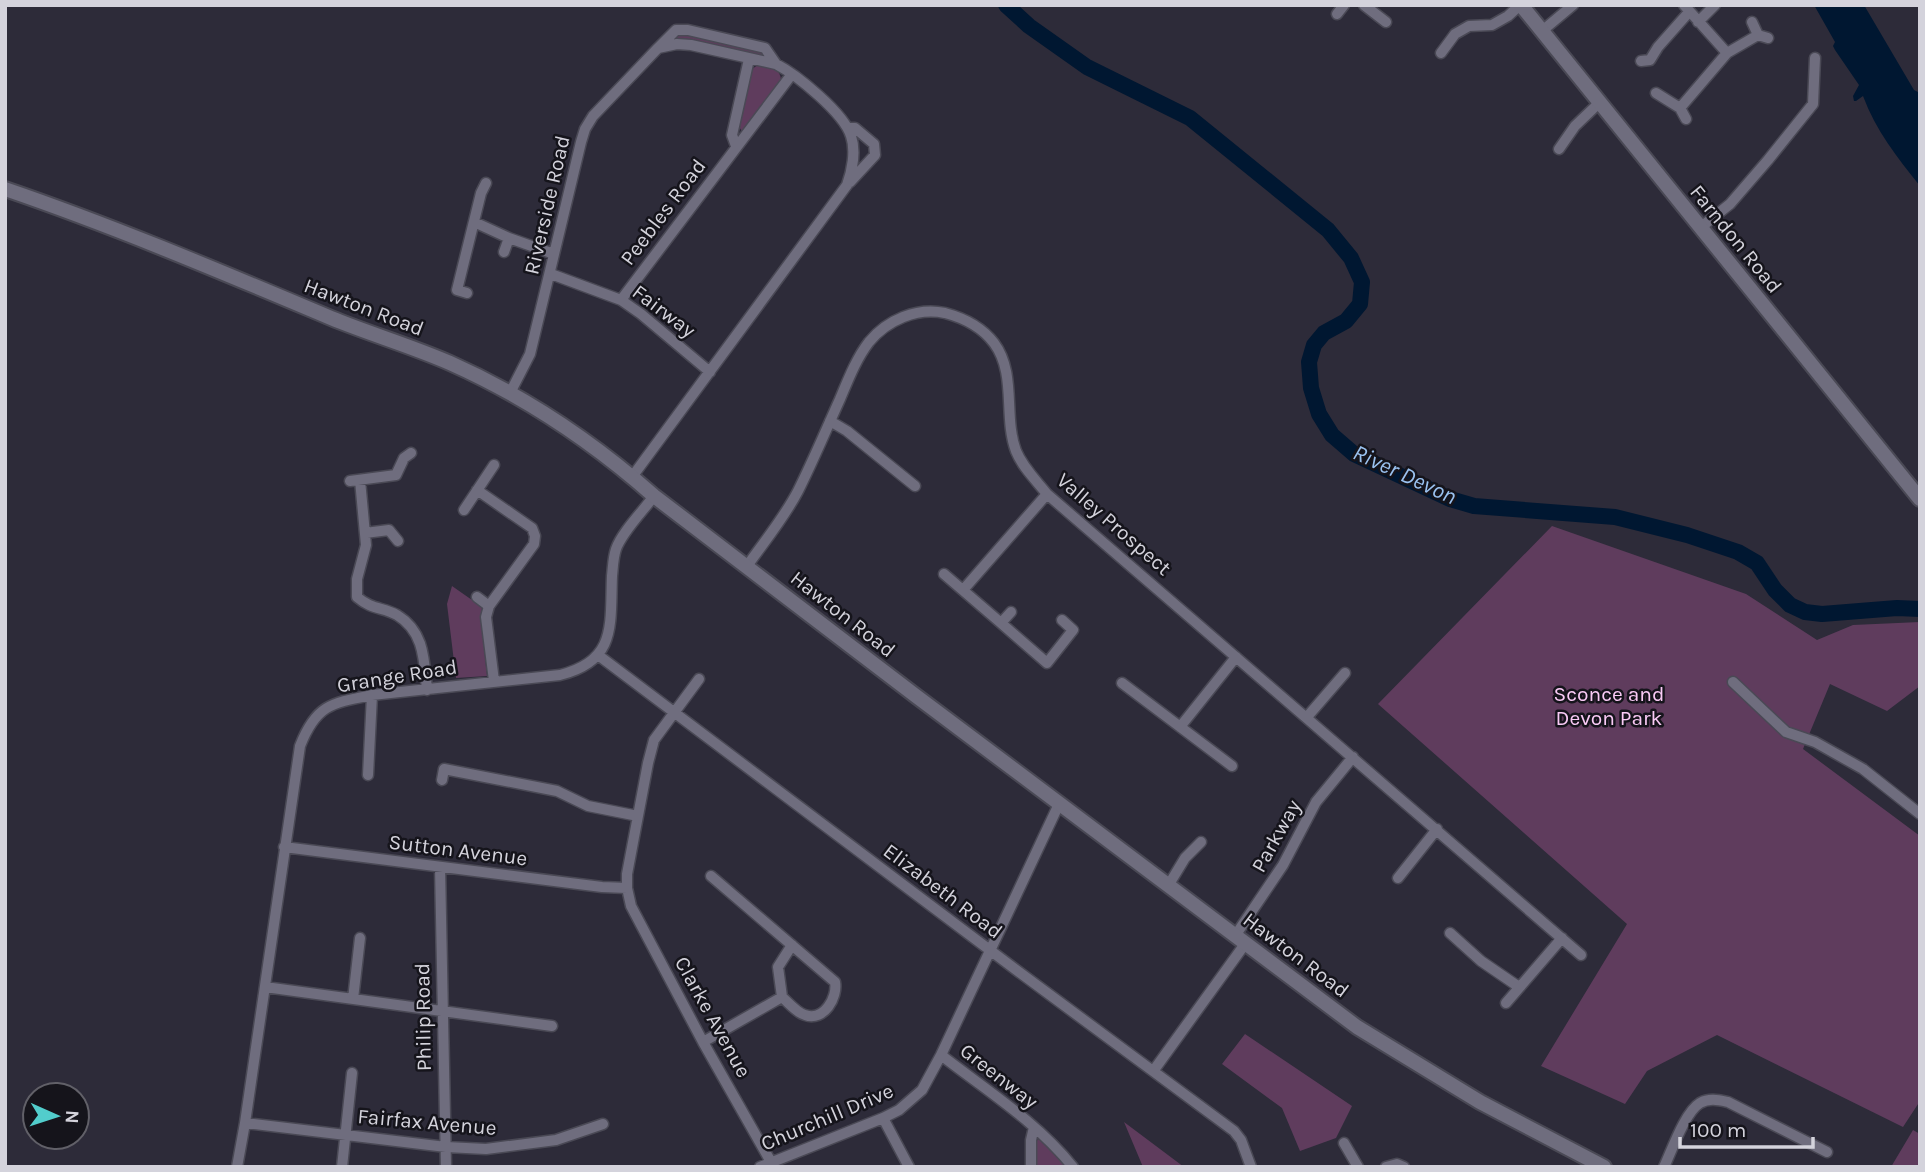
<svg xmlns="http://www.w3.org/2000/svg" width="1925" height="1172" font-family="Karla,sans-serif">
<rect width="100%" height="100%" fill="#2d2b39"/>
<path fill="#5f3c5d" d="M677,33L757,47L770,57L691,39L667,40Z
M758,65C770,65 782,69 781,82L742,131L739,127L749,76L752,69Z
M1552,526L1746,594L1817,640L1853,625L1920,622V686L1887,711L1830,684L1803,749L1920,836V1101L1903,1127L1717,1035L1647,1071L1625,1104L1541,1066L1627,924L1378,704Z
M452,586L482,607L481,619L487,676L456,678L447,604Z
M1245,1034L1352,1106L1336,1138L1300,1151L1282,1108L1222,1064Z
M1124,1122L1184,1167H1143Z
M1913,1130L1920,1134V1167H1891Z
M1039,1139H1043L1068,1167H1035V1142Z"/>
<path fill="#001731" d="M1814,5H1864L1914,90L1920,93V186C1897,157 1876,131 1863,96L1856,101H1854L1853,96L1859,85L1835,50L1833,46L1835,42Z"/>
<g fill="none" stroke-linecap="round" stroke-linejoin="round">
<path stroke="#001731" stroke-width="16" d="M1006,5L1029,26L1087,67L1190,118L1328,230L1351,258L1362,282L1360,304L1346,321L1324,333L1314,345L1309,362L1311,388L1319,414L1332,435L1354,454L1450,499L1474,506L1615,517L1687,535L1738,552L1757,563L1775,590L1790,605L1805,612L1822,614L1897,608L1920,609"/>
<g stroke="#4a4955" stroke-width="13">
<path id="street" d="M1364,5L1386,22
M1684,5L1727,53
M1337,14L1344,5
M1698,22L1715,5
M1752,22L1758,35
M1542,31L1573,5
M658,48L676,30H688L765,48L776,64
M1441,53L1455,34L1469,26L1492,25L1508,16L1520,5
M1641,61L1650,60L1658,47L1689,12
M1656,93L1680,108
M1686,119L1680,108L1727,53L1758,35L1768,38
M848,128H855L874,144L875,155L850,182
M736,146L732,135L749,59
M1559,149L1575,126L1599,103
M474,222L509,238L554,254
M1700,228L1730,204L1768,160L1813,104L1815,58
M504,252L509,238
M551,274L621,300L641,314L710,372
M467,293L457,290L481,193L486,183
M621,300L792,74
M510,393L530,354L581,142L585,129L593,116L658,48L677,44L691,45L776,64C797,75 844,113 851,136C856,151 852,171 847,185L632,477
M830,421L847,431L915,486
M360,480L366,545L357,579V597C372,610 383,607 397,615C425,632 424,661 427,690
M350,481L396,475L404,458L411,453
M477,490L532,528L535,536L534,544L489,606L486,617L494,681
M464,510L494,465
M365,533L389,530L398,541
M747,566C764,542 784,518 798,491C813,461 826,430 840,399C848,380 856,359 869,342C887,320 917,307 945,313C964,318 981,326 994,343C1017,374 1003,416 1016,451C1023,468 1036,480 1047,494L1581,955
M944,574L1001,623L1011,612
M963,590L1047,494
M477,597L489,606
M1001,623L1047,663L1073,630L1062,620
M598,655L1019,972L1234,1131L1241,1140L1251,1167
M699,679L654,740L648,763L627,874V888L631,906L703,1042L771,1162
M1733,682L1786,732L1815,742L1863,769L1920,814
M1122,683L1232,766
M1307,717L1345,673
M1180,727L1236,657
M368,775L372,695
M442,780L444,769L557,791L588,806L638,816
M284,847L602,887L627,888
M440,867L446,1167
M1398,878L1437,829
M1168,886L1185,858L1201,842
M1450,933L1481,961L1519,987
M1235,936L1283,865L1316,802L1353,757
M265,987L552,1026
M782,997L778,967L792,945
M353,999L360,938
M1506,1003L1562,938
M703,1042L782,997C789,1003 797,1013 805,1015C824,1022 838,997 835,982L711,876
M941,1055C986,1090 1037,1122 1073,1167
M1154,1070L1245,944
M883,1118L909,1167
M245,1123L446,1147L486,1149L556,1140L603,1124
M1344,1143L1358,1167
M237,1167L245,1123L300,746C316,705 331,703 372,695L560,675C617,661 610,625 612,576C613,567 613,558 616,549C622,532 643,511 654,496
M342,1167L352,1073
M760,1167L883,1118L899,1110L922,1090L941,1055L1059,804
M1031,1167V1140L1034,1127
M1386,1167L1397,1164L1404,1167
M1664,1167C1672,1150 1685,1112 1700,1103C1709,1098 1718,1100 1728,1102L1827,1152"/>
</g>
<g stroke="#4a4955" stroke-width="18">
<path id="secondary" d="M1521,5L1920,499
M5,189C116,227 224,273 331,318C370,334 411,346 450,363C524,396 593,442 654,496L916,696L1357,1027L1480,1102L1604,1167"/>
</g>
<use href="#street" stroke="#6f6d7e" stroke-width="10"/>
<use href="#secondary" stroke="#6f6d7e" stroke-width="14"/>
</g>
<g text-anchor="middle" stroke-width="5" stroke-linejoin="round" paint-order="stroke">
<g font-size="21" fill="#d4d3dc" stroke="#15141b">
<text transform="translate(547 205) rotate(-77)" y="7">Riverside Road</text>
<text transform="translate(663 212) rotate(-53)" y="7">Peebles Road</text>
<text transform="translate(1736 239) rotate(51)" y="7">Farndon Road</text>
<text transform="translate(364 307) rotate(21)" y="7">Hawton Road</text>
<text transform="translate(664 311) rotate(37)" y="7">Fairway</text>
<text transform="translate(1114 524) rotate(41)" y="7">Valley Prospect</text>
<text transform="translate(843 614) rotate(38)" y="7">Hawton Road</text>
<text transform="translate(397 676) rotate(-9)" y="7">Grange Road</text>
<text transform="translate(1276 836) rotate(-61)" y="7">Parkway</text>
<text transform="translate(458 850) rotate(7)" y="7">Sutton Avenue</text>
<text transform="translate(943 891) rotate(37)" y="7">Elizabeth Road</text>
<text transform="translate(1296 955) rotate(37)" y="7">Hawton Road</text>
<text transform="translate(423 1017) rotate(-91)" y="7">Philip Road</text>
<text transform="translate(713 1017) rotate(61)" y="7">Clarke Avenue</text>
<text transform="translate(999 1076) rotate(38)" y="7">Greenway</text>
<text transform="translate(827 1117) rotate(-23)" y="7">Churchill Drive</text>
<text transform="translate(427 1122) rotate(5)" y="7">Fairfax Avenue</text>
</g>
<g font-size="21" fill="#facaf6" stroke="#15141b">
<text x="1609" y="701">Sconce and<tspan x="1609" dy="24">Devon Park</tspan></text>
</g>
<g font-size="23" font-style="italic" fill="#9ac2f0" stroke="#15141b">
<text transform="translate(1405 474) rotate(25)" y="8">River Devon</text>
</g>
</g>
<rect width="1925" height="1172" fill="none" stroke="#d4d3dc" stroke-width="14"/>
<g transform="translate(56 1116) rotate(93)"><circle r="33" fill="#15141b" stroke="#616068" stroke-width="2"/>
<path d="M0-5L12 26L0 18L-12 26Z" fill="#52cdcc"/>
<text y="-10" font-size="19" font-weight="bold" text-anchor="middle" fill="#d4d3dc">N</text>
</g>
<path d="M1680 1137v10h133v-10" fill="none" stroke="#d4d3dc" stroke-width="3.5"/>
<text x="1690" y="1137" font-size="21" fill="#d4d3dc" stroke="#15141b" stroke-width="5" paint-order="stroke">100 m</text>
</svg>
